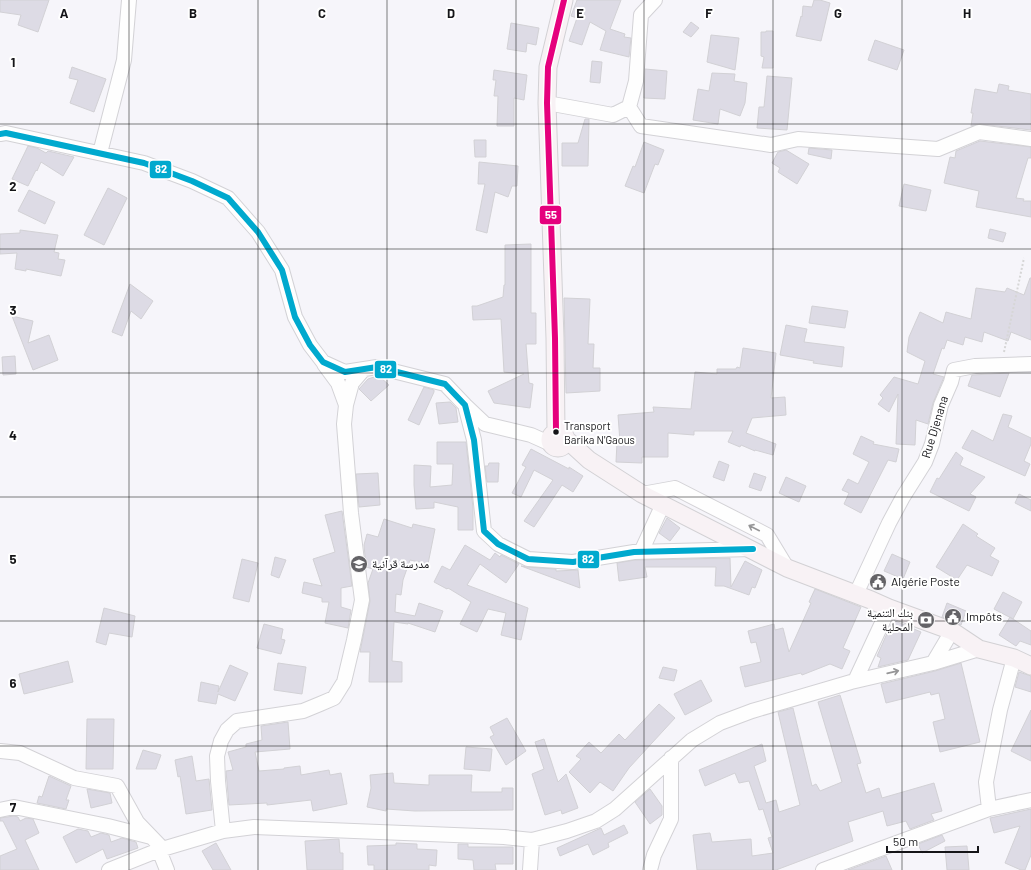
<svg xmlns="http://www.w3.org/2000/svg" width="1031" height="870" font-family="Barlow,'Noto Naskh Arabic',sans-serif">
<rect width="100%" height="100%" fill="#f6f5fa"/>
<path fill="#dddbe5" stroke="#d2d1d5" d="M0,0H49L38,32L18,25L21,15L0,12Z
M577,0H621L610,29L625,34L624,37L631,38L629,57L600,50L606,31L590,22L582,45L569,41L577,18L571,16Z
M814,0H820L830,3L821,41L796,36L801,16L802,17L803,6L812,7Z
M691,22L699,28L691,37L683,32Z
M511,23L539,28L536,45L527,43L526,52L507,49Z
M766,31H773V68H762L764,57L761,56V32H766Z
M711,35L739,38L735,70L707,62Z
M875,40L904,50L897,70L868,60Z
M592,61L602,62L600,83L590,82Z
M72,67L106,79L94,112L70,103L78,80L69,78Z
M645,69L667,71L665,99L644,98Z
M494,70L527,75L524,100L514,98V126H497L498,96H494L496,80H493Z
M712,73L735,74L734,81L747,83L745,103L740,116L720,109L718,124L693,120L698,89L709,91Z
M767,76L792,78L787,130L757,128L759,107H764Z
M999,84L1009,86L1008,90L1031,94V130L980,124L971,126L973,113H971L975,89L997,93Z
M585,119H589L588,166H562V143H578Z
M474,140H486V157H475Z
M980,141L1031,147V158H1028L1016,198L1024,199L1023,201H1031V217L976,207L979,191L944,183L950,157L955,158L956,151Z
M644,142L664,150L658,165L655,164L644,193L625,186L633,166L635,167Z
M28,146L37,148L46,153L48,151L74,157L63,176L41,162L37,171L36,170L28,186L12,179Z
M809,148L832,150L831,159L808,154Z
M786,150L809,164L797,184L778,172L780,168L772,163L778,152Z
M479,162L518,166L517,186H512L508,197L495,192L487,233L476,230L485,184H478Z
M904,184L931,190L926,211L899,206Z
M108,188L127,198L104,245L84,235Z
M29,190L55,202L45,224L18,211Z
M990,229L1006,233L1003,242L988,238Z
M20,230L58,235L54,252L59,253L58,259L65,260L61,276L26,269V271L15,269L17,253L0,254V234L20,233Z
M531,244V313H536V344H526L529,383L533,384L530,408L494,403L488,391L524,374L504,372L501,319L473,320L472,306H477L503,297L504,285H505V245Z
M1030,278H1031V340L1011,332L1008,341L984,332L982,342L965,337L963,345L947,340L944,349L942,348L933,374L944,377L933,403L928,424L916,420L915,445L896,444L898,394L889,412L878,404L883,398L880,395L894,377L918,384L925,361L907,352L909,337L920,312L943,323L946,312L971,319L976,288L1005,292L1007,288L1024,295Z
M130,284L153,301L141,319L131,311L122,336L112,332Z
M564,298L590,299L588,344H594L593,368H600V391L566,393Z
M812,306L848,311L845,328L809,323Z
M12,316L33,321L28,343L49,335L58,360L33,370Z
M786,325L807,329L804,342L844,347L842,367L813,363L814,361L780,355Z
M743,348L776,353L771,398L785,397L786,415L752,418L746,433L776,444L773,455L755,450V451L741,445L740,447L728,442L733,431H694V435L668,433V457H642V463L616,462L617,442H620L618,415L654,412L653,407L691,409L695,372L717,374V369H736L737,367L740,368Z
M15,356L16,374L3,375L2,357Z
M1009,373L1000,397L968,386L972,375Z
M377,376L380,377L389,385L371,401L359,389L368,379Z
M424,387L434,390V392L419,425L408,420Z
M450,402L456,408L458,422L439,424L436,403Z
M1003,414L1012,416L1008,427L1031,438V444L1024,461L1030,464L1025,476L962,448L972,430L993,441Z
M861,436L874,442L873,444L899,449L896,462L888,460L861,513L844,504L849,493L842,490L848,479L858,484L869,462L853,454Z
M437,442H466L473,508V530H458V507L434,502V508L416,509L414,485V465L431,466L430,487L452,485L453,464H437Z
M531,449L569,469V467L583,476L573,492L562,485L534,527L524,521L553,480L534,470L521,497L512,493L526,467L522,465Z
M956,452L963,458L960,465L985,477L970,494L976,497L969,511L930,492L937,478L939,479Z
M719,461L729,465L724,481L713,477Z
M489,463H499L498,482H487L485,466H488Z
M378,473L380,505L359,507L356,474Z
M754,473L766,477L761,491L749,487Z
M786,477L806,486L799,502L779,493Z
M1019,494L1031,500V511L1015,503Z
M342,511L352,586L341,588V607L351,610L348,628L325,623L329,602H322V598L302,593L304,582L322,586L313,559L335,552L325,515Z
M667,518L680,528L670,541L659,533Z
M384,519L412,528L413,524L435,529L428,564L410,560L403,580L401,595L396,594L395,612L415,616L419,603L443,611L435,632L408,623V624L394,622L392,661L402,662V682H369L370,652H360L370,601L368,583L373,569L366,567L364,545L367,534L378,537Z
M963,524L978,534L976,536L995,548L990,556L999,561L992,576L967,565L957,580L936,567Z
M465,545L490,560L495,553L500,557L501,555L519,564L506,583L480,564L467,585L528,608L521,640L501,635L506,613L488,609L477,632L460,624L471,602L448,588L447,589L434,582L442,566L450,570Z
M892,554L910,562L903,579L884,571Z
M275,557L286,560L279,578L271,575Z
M730,558L731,587L745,561L762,570L755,588L752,587L749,595L724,586H715L716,567H645L647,577L619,581L617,563L635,560Z
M242,559L258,563L249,602L233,598Z
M521,566L527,567L556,569V571L578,570L580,588Z
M815,589L861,607L843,648L850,651L842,669L830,664L802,675L801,673L745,687L740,667L761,662L756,642L751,643L748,631L774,624L775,630L783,628L789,652L811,603L809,602Z
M1003,592L1022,602L1013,619L994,609Z
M947,603L966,611L961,625L942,617Z
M104,608L135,616L132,637L109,633L106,645L96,642Z
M1010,617L1031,631V645L1020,641L1016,646L999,635Z
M893,620L921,632L908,660L878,667L881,658L877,656Z
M264,624L283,629L281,639L285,640L281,654L257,648Z
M68,661L73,682L24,694L19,674Z
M278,663L306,667L302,694L274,690Z
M961,663L980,742L940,752L933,722L945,719L939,693L931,695L930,692L886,703L881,684L935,671Z
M230,665L248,673L235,701L218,694L216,704L198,701L201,682L219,686L218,692Z
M663,667L677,670L674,681L659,678Z
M1019,672L1031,676V692L1015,687Z
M701,680L712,701L685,715L674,694Z
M840,695L861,763L857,764L866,793L879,788L882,798L934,783L942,811L931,814L934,820L910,829L906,821L887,826L883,811L848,822L853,841L776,870H697L693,835L710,833L712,842L751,839L752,856L773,853L768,838L772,837L763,809L759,810L749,781L739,783L735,773L705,786L699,770L762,744L766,761L754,766L766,803L776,800L779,812L800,805L778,712L793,708L812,786L816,784L820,791L842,782L818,702Z
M659,704L675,718L629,768L613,791L600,782L590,793L569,772L581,759L576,756L589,742L601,753L619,734L625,740Z
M1031,710V761L1011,751Z
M507,718L526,751L506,765L490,737L494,735L490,727Z
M87,719H114L113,769H86Z
M288,722L290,749L255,752L259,771L284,769V768L300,766L301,775L329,770L330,775L341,773L347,804L313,811L311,800L267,805V803L229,805L226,771L233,770L228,752L246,747V744L262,740L261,726Z
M544,739L558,782L566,774L578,808L562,814L561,810L545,815L532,774L544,769L535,742Z
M466,747L492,749L490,771L464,769Z
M143,750L161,755L156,769H136Z
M192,756L196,781L209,779L212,810L186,814L180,776L178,777L175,760Z
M393,773L394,783L429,785V775H472L471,792H502V788H513V810L415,811L386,809V811L367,807L371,788L370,775Z
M49,776L71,786L66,800H69L66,809L37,803L39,796L42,797Z
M87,789L110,793L112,803L91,808Z
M650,789L662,806V815L650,824L635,802Z
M1031,809V855L1025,870H1021L1005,863L1020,826L994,833L990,818Z
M14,816L18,817L20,821L26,818L33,819L39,833L25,840L39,870H0V856L17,849L3,821H0V818Z
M624,825L628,833L608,843L609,847L593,855L588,844L560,856L557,848L601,828L604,835Z
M78,829L88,831L91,837L101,833L109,835L111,842L122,838L136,842L138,848L107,859L103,849L76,863L63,837Z
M942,835L945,841L922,853L918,844Z
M339,839L340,853H343V870H307L305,841Z
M216,843L231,870H213L202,851Z
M396,843L417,844V849L437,850L436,866L429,865V870H374V865H368L367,846L396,845Z
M458,844H468V847H513V864H495L496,870H474L473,860L458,859Z
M967,846L969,870H947L945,847Z
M886,856L892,870H848Z"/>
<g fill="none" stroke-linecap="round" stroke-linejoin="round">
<g stroke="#d3d2d6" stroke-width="16">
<path id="minor" d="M547,103L613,115L629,107L636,81L641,15L655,0
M629,107L641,126L771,145L798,139L938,149L979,132L1031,139
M0,134L6,133L144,163L192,181L228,198L258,232L282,270L295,317L310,345L323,362L345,372L377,367L445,384L465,405L474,440L484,531L498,544L528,559L573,562L634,552L752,549
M100,153L124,60L129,0
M324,364L338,383L346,405
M466,406L485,424L531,435L551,444
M642,494L675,488L767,535L787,568
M641,552L663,504
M856,594L889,523L903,497L925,462L932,444L941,405L951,382L954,370L975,366L1031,364
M933,663L952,631
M855,681L889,608
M0,751L20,753L74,778L117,786L137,822L163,849
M989,809L986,782L1000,710L1014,658
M0,810L14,807L108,826L151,837
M223,831L218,781L217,756L221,741L227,730L237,721L303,711L320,704L334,698L344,682L354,640L362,600L351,513L344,424L346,405L352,383L364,369
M159,850L167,870
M109,870L159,850L223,831L254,827L504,837L532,840L567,831L596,821L615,809L692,740L720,723L752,711L851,682L933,663L979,649
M530,870L532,840
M650,870L654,855L671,819V758
M823,870L989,809L1031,800"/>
</g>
<g stroke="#d2d1d4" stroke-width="19">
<path id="major" d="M556,432L555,338L547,103L548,67L564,0
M550 440a8 8 0 1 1 16 0a8 8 0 1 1-16 0Z
M566,439L589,460L642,494L787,568L871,600L889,608L952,631L979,649L1014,658L1031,666"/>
</g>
<path stroke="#d6d6d6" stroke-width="2" stroke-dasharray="2 2" stroke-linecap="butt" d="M1004,352L1024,258"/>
<use href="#minor" stroke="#fefefe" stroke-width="14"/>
<use href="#major" stroke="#f8f2f5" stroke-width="17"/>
<g stroke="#fff" stroke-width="9">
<path id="bus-1" d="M0,134L6,133L144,163L192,181L228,198L258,232L282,270L295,317L310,345L323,362L345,372L377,367L445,384L465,405L474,440L484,531L498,544L528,559L573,562L634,552L753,549"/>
</g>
<g stroke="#fff" stroke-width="9">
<path id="bus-2" d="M556,432L555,338L547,103L548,67L564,0"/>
</g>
<use href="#bus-1" stroke="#00a9ce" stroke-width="6"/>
<use href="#bus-2" stroke="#e5007d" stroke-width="6"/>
</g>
<defs><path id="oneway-shaft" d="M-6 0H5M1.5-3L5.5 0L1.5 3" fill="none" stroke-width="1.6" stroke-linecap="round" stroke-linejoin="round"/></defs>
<g stroke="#959596">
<use href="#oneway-shaft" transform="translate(754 528) rotate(-153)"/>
<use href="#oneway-shaft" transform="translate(893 672) rotate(-13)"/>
</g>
<path fill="none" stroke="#151518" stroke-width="1" stroke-opacity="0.55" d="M129,0V870M258,0V870M387,0V870M516,0V870M644,0V870M773,0V870M902,0V870M0,124H1031M0,249H1031M0,373H1031M0,497H1031M0,621H1031M0,746H1031"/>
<defs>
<g id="school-disc" transform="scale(0.9)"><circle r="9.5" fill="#646367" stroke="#fff"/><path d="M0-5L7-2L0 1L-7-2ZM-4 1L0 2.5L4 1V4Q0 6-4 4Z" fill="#fff"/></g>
<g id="civic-disc" transform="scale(0.9)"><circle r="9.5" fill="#646367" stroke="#fff"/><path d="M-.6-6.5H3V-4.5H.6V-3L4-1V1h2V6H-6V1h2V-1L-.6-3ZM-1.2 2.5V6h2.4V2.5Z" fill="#fff"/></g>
<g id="bank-disc" transform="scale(0.9)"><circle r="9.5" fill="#646367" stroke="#fff"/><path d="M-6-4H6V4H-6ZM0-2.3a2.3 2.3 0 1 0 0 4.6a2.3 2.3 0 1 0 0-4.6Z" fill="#fff"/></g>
</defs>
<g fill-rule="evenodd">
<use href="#school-disc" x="359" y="564"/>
<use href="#civic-disc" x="878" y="582"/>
<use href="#civic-disc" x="953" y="617"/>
<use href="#bank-disc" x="926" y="620"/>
</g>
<circle fill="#151518" stroke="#fff" stroke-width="1.5" cx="556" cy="432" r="3.5"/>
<g text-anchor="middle" stroke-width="4" stroke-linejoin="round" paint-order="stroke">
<g font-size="11" fill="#151518" stroke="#fff" text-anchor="start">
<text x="564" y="430">Transport<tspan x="564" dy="14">Barika N'Gaous</tspan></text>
</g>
<g font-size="12" fill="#151518" stroke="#fff">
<text transform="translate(935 427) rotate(-73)" y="4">Rue Djenana</text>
</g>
<g font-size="12" fill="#151518" stroke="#fff" text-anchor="start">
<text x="372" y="568">مدرسة قرآنية</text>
<text x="891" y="586">Algérie Poste</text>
<text x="913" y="617" text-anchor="end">بنك التنمية<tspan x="913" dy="14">المحلية</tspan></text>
<text x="966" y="621">Impôts</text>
</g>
</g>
<g font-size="13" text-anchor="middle" font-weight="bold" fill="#151518" stroke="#fff" stroke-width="4" stroke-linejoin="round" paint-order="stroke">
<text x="64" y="18">A</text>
<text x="193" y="18">B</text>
<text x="322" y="18">C</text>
<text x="451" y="18">D</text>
<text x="580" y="18">E</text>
<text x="709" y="18">F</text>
<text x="838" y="18">G</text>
<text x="967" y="18">H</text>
<text x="13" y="67">1</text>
<text x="13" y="191">2</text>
<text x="13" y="315">3</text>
<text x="13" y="440">4</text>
<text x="13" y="564">5</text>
<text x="13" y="688">6</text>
<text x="13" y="812">7</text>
</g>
<g stroke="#fff" stroke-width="1.5">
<rect x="149" y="160" width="23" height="19" rx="4" fill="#00a9ce"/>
<rect x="539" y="205" width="23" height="20" rx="4" fill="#e5007d"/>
<rect x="374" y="360" width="23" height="19" rx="4" fill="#00a9ce"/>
<rect x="577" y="550" width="23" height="19" rx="4" fill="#00a9ce"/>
</g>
<g font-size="11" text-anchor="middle" font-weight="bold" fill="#fff">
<text x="161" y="173">82</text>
<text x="551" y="219">55</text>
<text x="386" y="373">82</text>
<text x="588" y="563">82</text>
</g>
<path d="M887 846v6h91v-6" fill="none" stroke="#151518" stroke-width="2"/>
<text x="893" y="846" font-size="12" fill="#151518" stroke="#ffffff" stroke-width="3" paint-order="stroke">50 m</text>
</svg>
